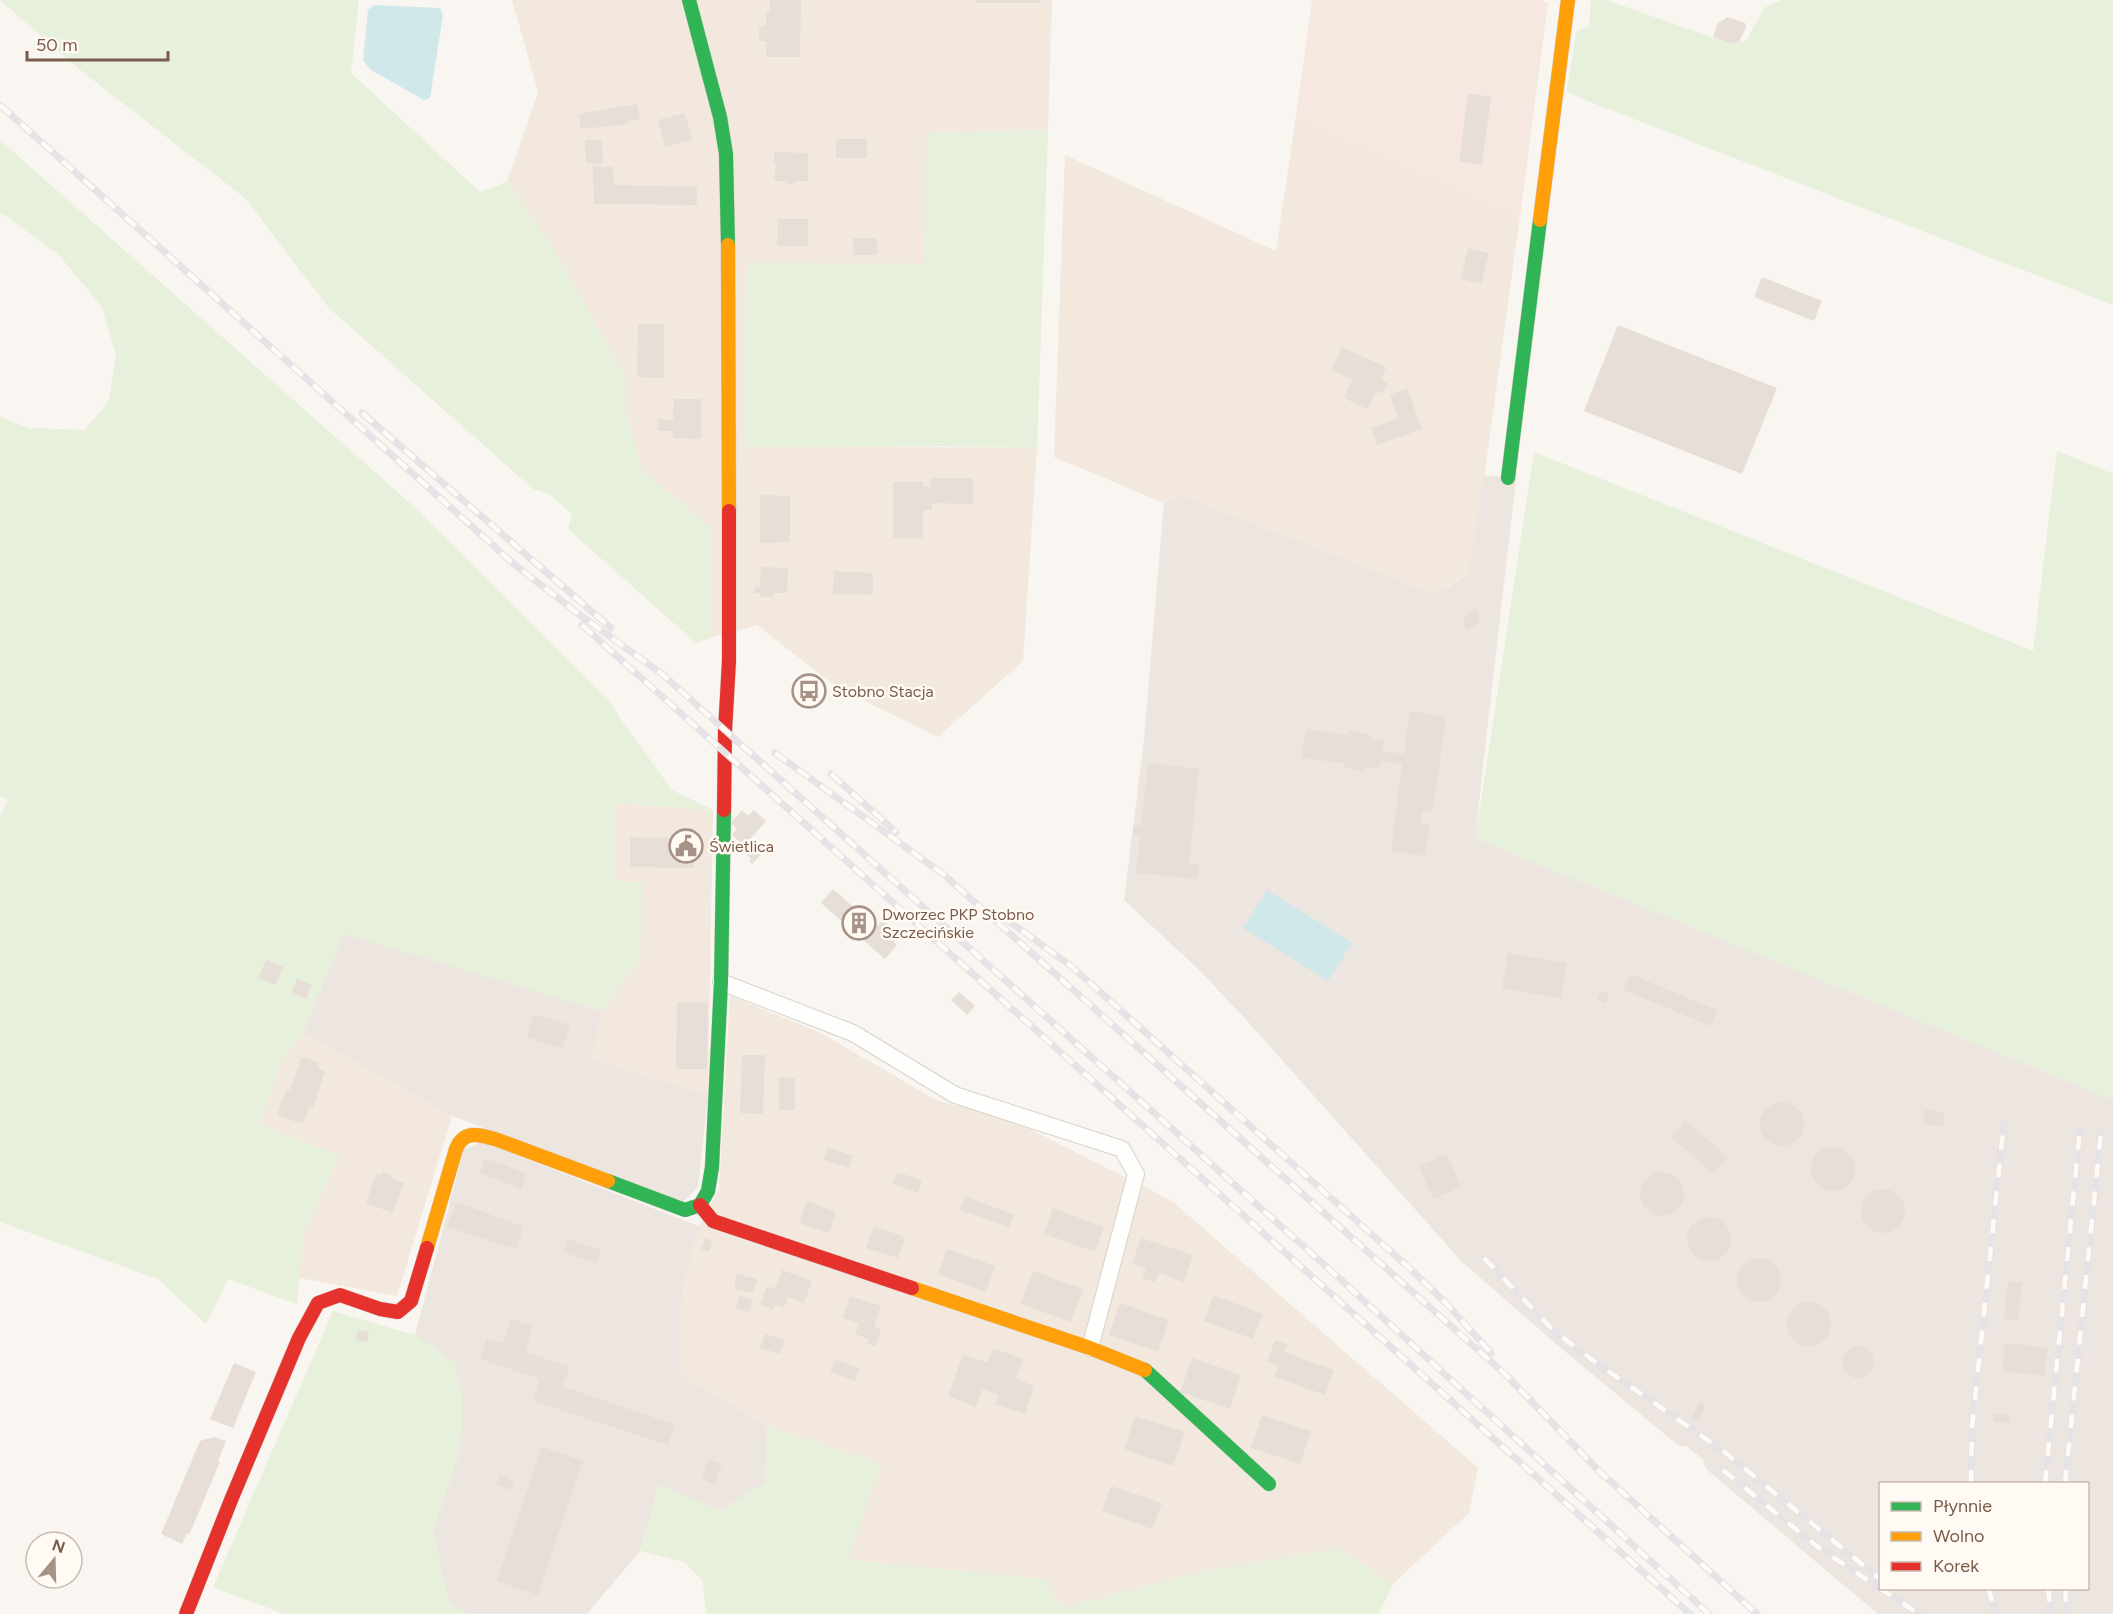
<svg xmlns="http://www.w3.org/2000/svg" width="2113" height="1614" font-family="Figtree,sans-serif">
<rect width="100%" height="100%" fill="#f9f5f0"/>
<path fill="#f2e8de" d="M512,0H1052L1048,130L927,133L924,264L747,263L744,446L1037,448L1023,661L938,737L838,688L757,625L710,638L712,529L641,469L626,413L625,376L552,246L507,182L538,92Z
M1296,116L1520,216L1472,565L1469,573L1439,591L1432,593L1180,495L1164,503L1054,457L1065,155L1276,251Z
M615,803L713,810L708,1096L591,1059L601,1011L640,959L642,883L614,882Z
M730,996L821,1033L936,1100L1016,1122L1172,1201L1478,1468L1469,1513L1393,1584L1338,1548L1188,1575L1071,1606L1056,1602L1044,1579L847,1560L881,1464L767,1426L681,1375L682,1291L699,1226L719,1190Z
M303,1033L452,1116L397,1296L299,1278L303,1235L339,1156L260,1124L280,1064Z"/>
<path fill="#f6e8e1" d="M1312,0H1540L1548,3L1520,216L1296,116Z"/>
<path fill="#ede5e0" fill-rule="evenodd" d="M1484,475L1516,479L1482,774L1476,834L1477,839L2113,1100V1614H1878L1706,1469L1703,1459L1686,1446H1679L1555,1343L1462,1262L1241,1014L1197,968L1124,900L1144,739L1164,503L1180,495L1432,593L1448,587L1469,573ZM1880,1484H2088V1588H1880Z
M344,933L601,1011L592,1059L708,1096L698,1187L683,1202L452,1116L303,1033Z
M482,1142L699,1226L682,1291L681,1375L767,1426L765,1483L720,1510L659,1485L640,1551L587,1614H467L449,1604L433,1531L460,1450L455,1363L415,1335L464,1149Z"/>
<path fill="#e7f0db" d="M0,0H359L351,73L480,192L507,182L552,246L625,376L626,413L641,469L712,529L710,638L696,643L568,529L572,514L549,494L533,489L329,308L245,198L79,69Z
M1591,0H1606L1728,43L1746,41L1764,8L1782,0H2113V305L1585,100L1567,91L1576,32L1589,26Z
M1048,130L1037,448L946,446L744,447L747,263L924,264L927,133Z
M0,140L411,504L610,701L622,721L672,790L713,810L615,803L614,881L643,883L640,959L601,1011L344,934L303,1033L280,1064L260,1124L339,1156L303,1235L297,1304L228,1279L206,1324L158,1279L0,1222V816L8,800L0,796V417L29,428L85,430L109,400L116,355L102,307L58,254L0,212Z
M2057,451L2113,474V1100L1477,839L1476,834L1534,452L2033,651Z
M333,1311L415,1335L455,1363L463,1397L460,1450L433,1531L449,1604L467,1614H284L213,1587Z
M767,1426L881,1464L848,1560L1045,1579L1056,1602L1071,1606L1188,1575L1338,1548L1393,1584L1379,1614H706L703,1581L684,1562L640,1551L659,1485L721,1510L765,1482Z"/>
<path fill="#d0e8ea" d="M373,5L440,8L443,15L430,98L424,100L371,70L363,60L368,10Z
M1267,890L1352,943L1328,981L1243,928Z"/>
<path fill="#e6ded7" d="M770,0H801L800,57H766V41H759V26H766V11H770Z
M976,0H1041V3H976Z
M1728,17L1745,23L1746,27L1739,42L1729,43L1713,37L1718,23Z
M1468,93L1491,97L1482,165L1459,162Z
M637,104L640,119L629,121V124L581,129L579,114Z
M685,113L692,140L665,147L658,120Z
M836,139H867V158H836Z
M585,140L602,141L603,164L586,163Z
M774,152L808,153V181H796L793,184H788L786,181H774L776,163H774Z
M593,166L613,167L614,185L697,187V205L594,204Z
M778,219H808V246H777Z
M853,238H877V255H853Z
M1468,248L1489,253L1481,284L1461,279Z
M1762,277L1822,301L1814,321L1754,297Z
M638,324H664V378L637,377Z
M1618,325L1777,388L1742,474L1584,411Z
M1342,347L1386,367L1381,380L1388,383L1382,394L1376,391L1367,409L1344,398L1352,380L1331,370Z
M1407,388L1422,429L1377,445L1371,428L1398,418L1390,395Z
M674,399H701V439L673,438V431H658V419L673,420Z
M930,478H973V504L932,503V510H923V539L893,538V482H923V486L930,487Z
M760,495L790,496V542L760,543Z
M761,567L788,568L787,593H774L773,597H761L760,593H754L755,587H760Z
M834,571L873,573V595L833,594Z
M1476,610L1479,615L1478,623L1467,630L1463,625L1464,616Z
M1410,711L1446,717L1433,810L1432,812L1422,810L1420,824L1430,825L1425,856L1391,851L1402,764L1381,761L1380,769L1366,767L1365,771L1343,767L1344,763L1301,758L1306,729L1348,735V731L1370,734V739L1384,740L1382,751L1404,754Z
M1148,763L1199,769L1189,863L1199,864L1197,879L1136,873L1140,836L1133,835L1134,825L1141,826Z
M742,810L748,816L754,810L766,821L744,846L732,835L737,829L731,823Z
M630,837L694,838V868L630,867Z
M758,843L765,850L752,864L749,861L751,858L747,855Z
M833,889L869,921L870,919L878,926L883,920L900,936L894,942L897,945L885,959L821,903Z
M1508,953L1567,963L1561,998L1502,988Z
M266,960L283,967L275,985L258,978Z
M1630,974L1717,1010L1711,1026L1623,990Z
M297,979L312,985L306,999L292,992Z
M1601,990L1609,994L1605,1003L1597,1000Z
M959,992L975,1006L967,1015L951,1000Z
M677,1002L708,1003L707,1069H676Z
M534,1014L570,1025L562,1048L527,1037Z
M742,1055H765L763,1114L740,1113Z
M301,1057L319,1062L317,1068L325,1071L313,1109L309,1107L303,1124L277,1115L286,1090L290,1091Z
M779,1077L795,1078V1110H779Z
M1760 1124a22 22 0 1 1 44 0a22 22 0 1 1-44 0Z
M1924,1110L1944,1112L1943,1126L1923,1125Z
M1685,1120L1728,1157L1714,1174L1671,1137Z
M1811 1169a22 22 0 1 1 44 0a22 22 0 1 1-44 0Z
M828,1147L853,1156L849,1168L824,1160Z
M1447,1154L1461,1187L1433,1199L1419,1166Z
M485,1158L527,1174L521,1189L479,1173Z
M1640 1194a22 22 0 1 1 44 0a22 22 0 1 1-44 0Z
M382,1172L392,1175L391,1178L404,1183L393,1213L366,1203L376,1174L381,1175Z
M897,1172L922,1180L918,1193L892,1184Z
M1861 1211a22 22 0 1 1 44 0a22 22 0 1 1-44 0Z
M965,1196L1014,1215L1009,1227L960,1210Z
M807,1201L836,1212L829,1233L799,1223Z
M456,1202L524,1227L516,1249L447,1227Z
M1053,1208L1104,1227L1095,1252L1044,1234Z
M1687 1239a22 22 0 1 1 44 0a22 22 0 1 1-44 0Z
M874,1226L905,1237L898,1258L866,1248Z
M705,1238L713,1241L709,1252L701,1249Z
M1141,1238L1193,1255L1184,1282L1159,1273L1155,1282L1142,1278L1146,1269L1132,1264Z
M568,1239L601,1250L597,1263L563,1252Z
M947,1249L995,1266L986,1292L938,1274Z
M1737 1280a22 22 0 1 1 44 0a22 22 0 1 1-44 0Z
M782,1270L812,1281L804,1303L788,1297L784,1308L775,1305L773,1310L760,1305L767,1286L775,1289Z
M1033,1271L1083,1289L1071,1322L1021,1304Z
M737,1274L757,1279L753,1293L734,1289Z
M2008,1281L2022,1283L2018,1321L2004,1319Z
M1213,1295L1263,1314L1253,1339L1204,1321Z
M739,1296L753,1300L749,1312L736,1308Z
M850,1296L881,1306L874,1326L881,1329L875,1347L867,1343L869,1339L855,1334L859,1323L843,1318Z
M1787 1324a22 22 0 1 1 44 0a22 22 0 1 1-44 0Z
M1120,1303L1169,1320L1158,1352L1109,1335Z
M511,1319L533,1326L525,1352L570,1367L562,1386L675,1425L668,1445L533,1401L540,1379L480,1359L487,1339L503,1344Z
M358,1330L369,1332L367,1342L356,1340Z
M765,1334L785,1340L780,1354L760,1348Z
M1275,1340L1287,1344L1284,1352L1334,1370L1325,1395L1274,1377L1278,1365L1267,1362Z
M2005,1343L2048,1348L2044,1376L2002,1371Z
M1842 1362a16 16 0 1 1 32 0a16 16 0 1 1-32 0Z
M993,1348L1023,1359L1016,1379L1034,1386L1025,1414L995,1404L999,1395L982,1389L976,1407L948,1396L963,1354L988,1363Z
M1192,1358L1241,1375L1230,1409L1180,1392Z
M835,1360L860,1368L855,1381L830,1372Z
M234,1363L256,1372L233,1428L210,1419Z
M1700,1402L1706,1407L1697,1421L1691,1417Z
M1994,1413L2010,1415L2009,1423L1993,1421Z
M1262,1415L1311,1431L1300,1464L1251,1448Z
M1135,1416L1185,1432L1173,1466L1124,1450Z
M214,1437L226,1441L218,1461L220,1462L189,1535L187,1533L182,1544L161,1534L200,1441Z
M542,1447L583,1461L538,1595L497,1581Z
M709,1459L722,1464L714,1484L702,1479Z
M499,1475L511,1480L514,1486L512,1490L496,1484Z
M1111,1486L1162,1503L1152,1529L1102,1511Z"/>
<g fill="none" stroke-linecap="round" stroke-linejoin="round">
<g stroke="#d7d1cb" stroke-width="18">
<path id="street" d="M721,982L853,1033L955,1095L1122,1149L1136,1174L1090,1348"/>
</g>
<g stroke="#d9d2cb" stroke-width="15">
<path id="fast" d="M689,0L720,117L726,154L728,245
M1508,478L1540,220
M608,1181L685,1210L700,1205L708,1191L712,1167L721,982L724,810
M1145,1370L1269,1484"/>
</g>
<g stroke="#d9d2cb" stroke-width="15">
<path id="slow" d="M1540,220L1568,0
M728,245L729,511
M427,1248L456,1149C464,1130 478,1134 495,1139L608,1181
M912,1288L1090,1348L1145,1370"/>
</g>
<g stroke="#d9d2cb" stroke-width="15">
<path id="jam" d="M724,810L725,731L729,661V511
M700,1205L713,1221L912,1288
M186,1614L231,1500L299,1338L318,1303L340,1295L380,1309L398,1312L411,1301L427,1248"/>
</g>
<use href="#street" stroke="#fefefd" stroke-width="16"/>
<use href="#fast" stroke="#30b455" stroke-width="14"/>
<use href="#slow" stroke="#ff9f0a" stroke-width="14"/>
<use href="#jam" stroke="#e5322d" stroke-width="14"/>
<g stroke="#e6e3e7" stroke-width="7">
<path id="rail" d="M0,105L515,565L576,612L662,674L1329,1269L1709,1614
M362,413L611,628
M582,625L1690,1614
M775,753L943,874L1505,1374L1599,1471L1757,1614
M831,774L896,832
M999,914L1071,966L1406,1265L1446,1303L1491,1353
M1484,1258L1554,1331L1598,1364L1722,1450L1880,1579
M1723,1470L1819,1548L1919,1614
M1971,1484L1972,1427L2004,1122
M2045,1484L2080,1129
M2065,1484L2101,1132
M1988,1588L1996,1614
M2048,1588L2051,1614
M2065,1588L2067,1614"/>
</g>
<use href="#rail" stroke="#fffaf3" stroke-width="4.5" stroke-dasharray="14" stroke-linecap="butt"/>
</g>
<defs>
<g id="bus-ring" transform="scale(1.725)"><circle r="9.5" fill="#fffaf3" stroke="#a69286" stroke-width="1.5"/><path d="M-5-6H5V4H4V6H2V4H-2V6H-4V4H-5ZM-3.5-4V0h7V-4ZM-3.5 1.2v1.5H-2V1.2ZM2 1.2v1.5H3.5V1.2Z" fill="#a69286"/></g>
<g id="civic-ring" transform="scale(1.725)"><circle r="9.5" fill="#fffaf3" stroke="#a69286" stroke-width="1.5"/><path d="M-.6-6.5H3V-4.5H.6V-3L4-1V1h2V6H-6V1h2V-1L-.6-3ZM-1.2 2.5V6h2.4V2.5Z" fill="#a69286"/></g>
<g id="building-ring" transform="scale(1.725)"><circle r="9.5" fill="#fffaf3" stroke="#a69286" stroke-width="1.5"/><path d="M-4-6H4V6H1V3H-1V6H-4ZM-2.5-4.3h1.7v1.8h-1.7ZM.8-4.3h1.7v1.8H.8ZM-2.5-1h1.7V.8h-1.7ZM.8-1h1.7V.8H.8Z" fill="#a69286"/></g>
</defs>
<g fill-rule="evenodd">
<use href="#bus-ring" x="809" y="691"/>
<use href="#civic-ring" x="686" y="846"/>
<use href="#building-ring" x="859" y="923"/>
</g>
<g text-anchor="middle" stroke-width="5" stroke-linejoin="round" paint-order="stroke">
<g font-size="16" fill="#7a5c4d" stroke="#fffaf3" text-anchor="start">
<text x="832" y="697">Stobno Stacja</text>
<text x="709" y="852">Świetlica</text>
<text x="882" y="920">Dworzec PKP Stobno<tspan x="882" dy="18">Szczecińskie</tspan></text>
</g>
</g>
<rect x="1879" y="1482" width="210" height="108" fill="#fffaf3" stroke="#cabbb1" stroke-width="1.5"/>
<rect x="1891" y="1502" width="30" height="9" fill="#30b455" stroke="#cabbb1" stroke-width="1.5"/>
<text x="1933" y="1512" font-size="18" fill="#7a5c4d">Płynnie</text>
<rect x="1891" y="1532" width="30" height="9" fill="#ff9f0a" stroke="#cabbb1" stroke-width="1.5"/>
<text x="1933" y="1542" font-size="18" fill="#7a5c4d">Wolno</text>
<rect x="1891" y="1562" width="30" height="9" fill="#e5322d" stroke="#cabbb1" stroke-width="1.5"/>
<text x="1933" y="1572" font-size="18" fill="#7a5c4d">Korek</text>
<g transform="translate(54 1560) rotate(19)"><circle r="28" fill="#fffaf3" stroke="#cabbb1" stroke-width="1.5"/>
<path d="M0-4.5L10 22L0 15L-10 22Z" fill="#a69286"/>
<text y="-9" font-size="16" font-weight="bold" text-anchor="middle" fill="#7a5c4d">N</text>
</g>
<path d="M27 51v9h141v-9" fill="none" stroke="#7a5c4d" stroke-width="3"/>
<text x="36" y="51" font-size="18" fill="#7a5c4d" stroke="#fffaf3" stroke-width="4.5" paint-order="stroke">50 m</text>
</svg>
